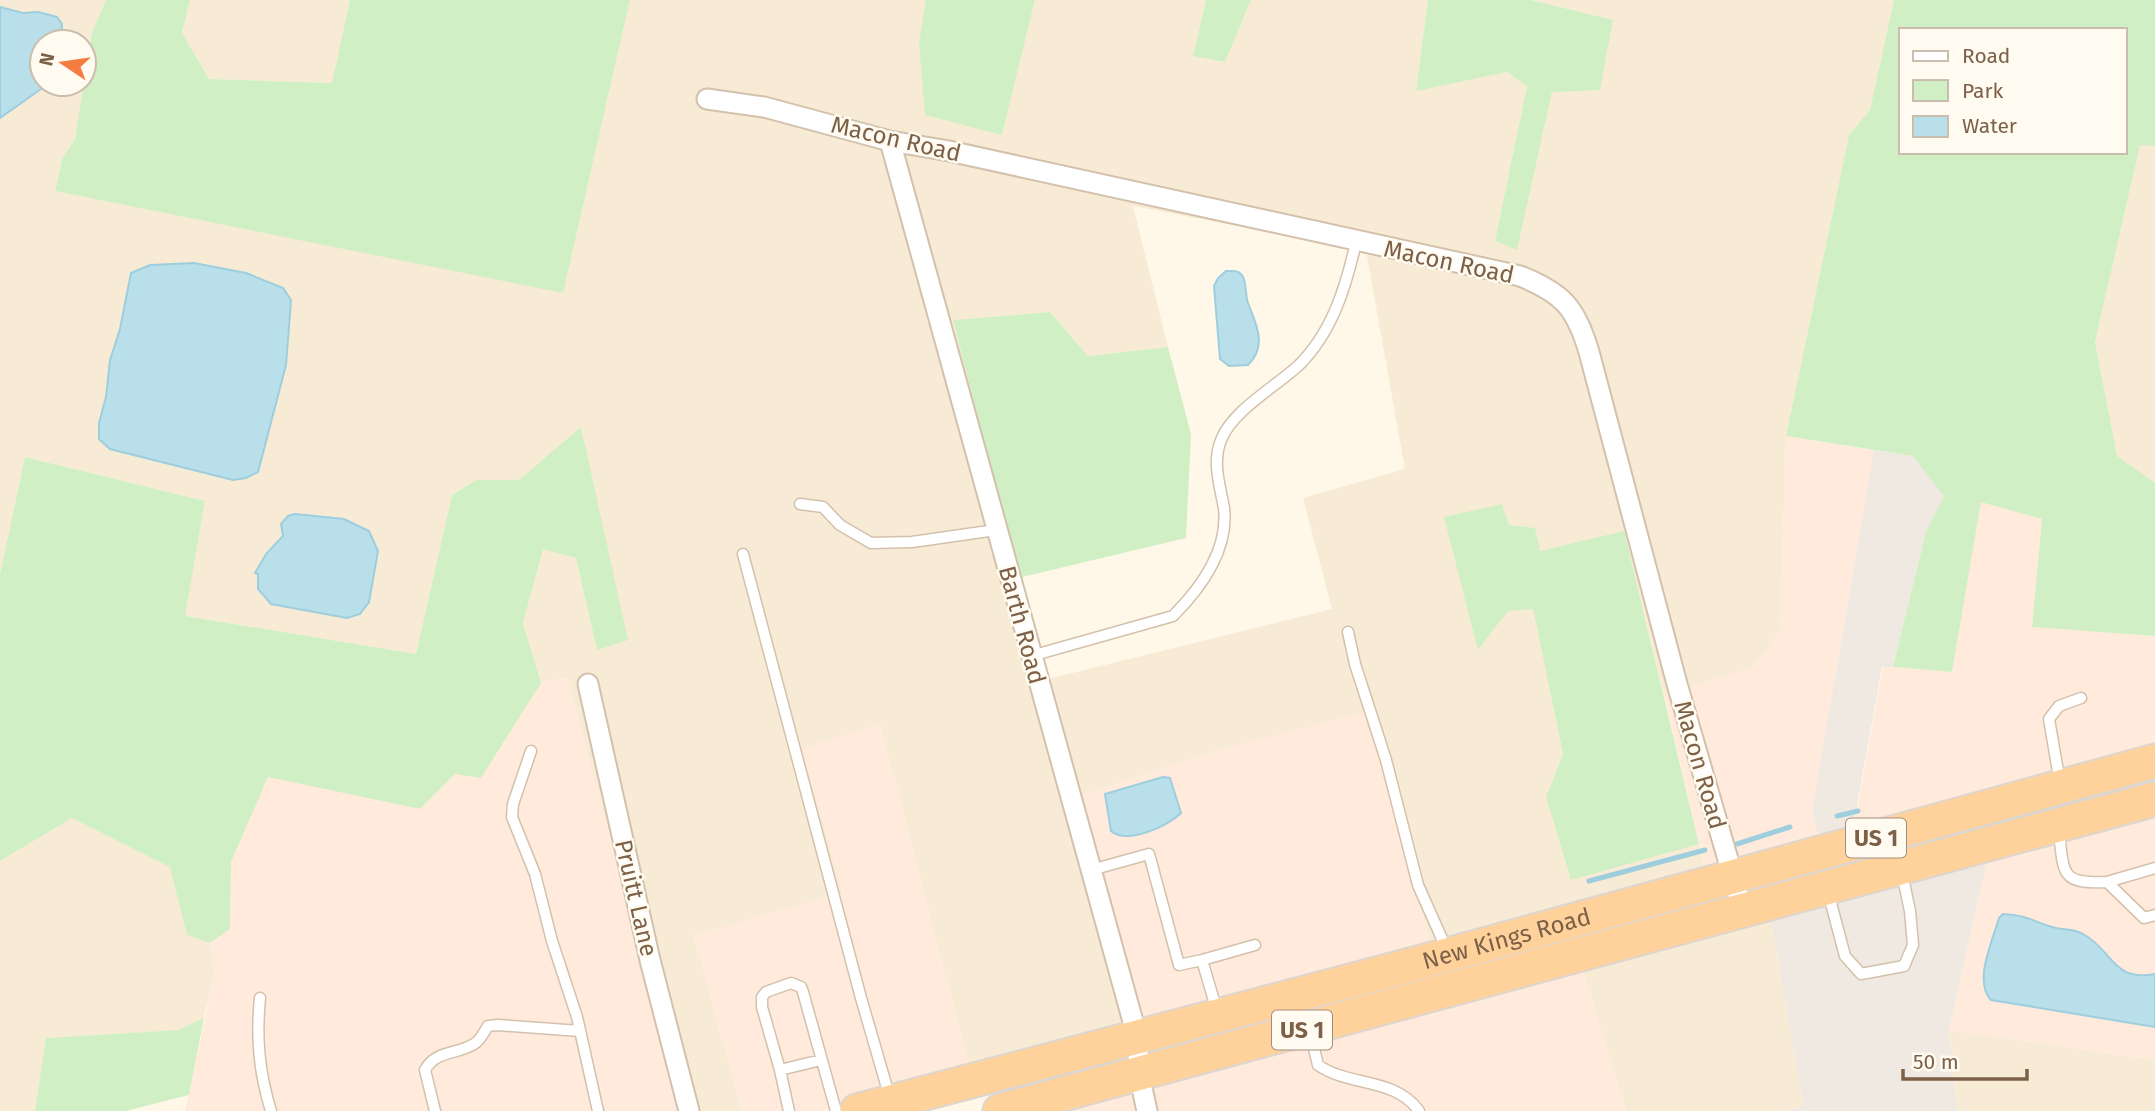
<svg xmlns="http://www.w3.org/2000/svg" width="2155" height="1111" font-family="'Fira Sans',sans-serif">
<rect width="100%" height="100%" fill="#fff8e8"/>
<path fill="#f7ebd5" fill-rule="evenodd" d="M0,0H106L92,32L84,82V42H42V84H84L75,139L62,159L55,191L563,292L630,0H926L919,42L1002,135L1035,0H1206L1193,56L1225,62L1251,0H1428L1416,90L1507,72L1527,86L1495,241L1517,249L1552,92L1612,20L1531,0H1894L1870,111L1849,135L1786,436L1780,632L1753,667L1664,696L1624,532L1540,551L1479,649L1508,610L1533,608L1563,754L1546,797L1571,879L1699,844L1706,871L1432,950L1368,712L1220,750L1076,797L1140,1023L970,1070L880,724L802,749L843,893L694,936L742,1111H684L567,678L541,683L523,623L543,548L576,558L597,650L581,428L519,481L476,480L452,495L416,654L184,616L205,501L25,457L0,574ZM1133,206L1366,251L1405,469L1303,498L1332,609L1044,680L953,320L1050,312L1088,356L1168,347Z
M190,0H350L333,83L209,79L182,33Z
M2140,144L2155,146V483L2117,457L2095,342Z
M72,818L171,867L187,935L210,943L215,973L204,1018L178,1030L47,1038L35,1111H0V861Z
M1771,919L1803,1105L1791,1111H1626L1581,965Z
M1949,1030L2155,1060V1111H1957Z"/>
<path fill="#ffeadc" d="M1786,436L1874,450L1812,811L1819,841L1706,871L1664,696L1753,667L1780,632Z
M1981,501L2042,519L2032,627L2155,636V749L1853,833L1883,666L1952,672Z
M567,678L684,1111H185L215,973L210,943L230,929L231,862L268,776L420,809L455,774L481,778L541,683Z
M1368,711L1432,950L1140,1023L1076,797L1220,750Z
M880,724L970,1070L820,1111H742L694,936L843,892L801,749Z
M2155,815V1060L1949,1030L1988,857Z
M1581,965L1626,1111H1046Z"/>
<path fill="#efe9e1" d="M1874,450L1913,456L1945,496L1926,532L1893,667H1882L1852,833L1819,841L1812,811Z
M1988,857L1949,1030L1957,1111H1791L1803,1105L1771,919Z"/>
<path fill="#d1efc4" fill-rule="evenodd" d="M106,0H190L182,33L209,79L332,83L350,0H630L563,293L55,191L62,159L75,139L92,32Z
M926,0H1035L1002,135L925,115L919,42Z
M1206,0H1251L1225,62L1193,56Z
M1428,0H1531L1613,20L1600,90L1552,92L1517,250L1495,241L1527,86L1507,72L1416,91Z
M1894,0H2155V146L2140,145L2095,342L2117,456L2155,483V636L2032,627L2042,519L1981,502L1952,672L1893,667L1926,532L1944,496L1913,456L1786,436L1849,135L1870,110ZM1901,30H2125V152H1901Z
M1050,312L1088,356L1168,347L1191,434L1186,538L1018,578L953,320Z
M581,427L628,640L597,650L576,558L543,549L523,623L541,683L481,778L455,774L420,809L268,777L231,862L230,929L210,943L187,935L170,867L72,818L0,861V574L25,457L205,501L185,616L416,654L452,495L476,480H519Z
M1502,504L1509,525L1535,528L1540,551L1624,531L1699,844L1571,880L1546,797L1563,754L1533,609L1508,611L1478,650L1444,517Z
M204,1018L189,1095L126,1111H35L46,1038L178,1030Z"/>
<path fill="#b9dfeb" stroke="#9ecede" stroke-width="2" d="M0,7L23,13L38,12L57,17L62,24L61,42H42V84H48L0,118Z
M194,263L246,273L283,288L291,300L286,365L258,472L246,478L233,480L110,449L99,439V423L106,397L110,360L120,329L131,273L150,265Z
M1226,271C1232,271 1238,270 1242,275C1247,282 1245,295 1248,303C1256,324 1268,346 1248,365L1229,366L1220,359L1214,286L1218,278Z
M295,514L344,519L369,531L378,551L369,602L360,614L347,618L271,604L258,589V574L255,573L266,554L283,536L281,524L288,516Z
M1163,777L1170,778L1181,813C1168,826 1127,845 1111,831L1105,794Z
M2003,914C2029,915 2035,923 2056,928C2066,930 2074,929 2083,934C2113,950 2112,982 2155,974V1027L1991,1000C1973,981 1993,940 1999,918Z"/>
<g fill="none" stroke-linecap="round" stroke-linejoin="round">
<path stroke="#9ecede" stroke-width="5" d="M1837,816L1858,811
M1737,844L1790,827
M1589,881L1705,850"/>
<g stroke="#d3c1ac" stroke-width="13">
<path id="service" d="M800,504L823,507L840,525L871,543L912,542L996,530
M743,554L861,998L890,1098
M1348,632L1355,664L1386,760L1418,885L1447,950
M1031,656L1173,616C1200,589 1229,550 1224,508C1220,486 1212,462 1221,440C1232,411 1275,387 1298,366C1332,333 1346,287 1356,242
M531,751L513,804L512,817L535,874L552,941L577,1017L598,1111
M2060,783L2049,719L2059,706L2081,698
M2059,832C2064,874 2060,884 2107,882L2144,918L2155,915
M1091,870L1149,854L1179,965L1202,960
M2107,882L2155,868
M1828,892L1845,956L1861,974L1904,966L1913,945L1910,911L1902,873
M260,998C256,1038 259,1072 271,1111
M1217,1011L1202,960L1255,945
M1310,1032L1318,1065C1349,1087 1395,1077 1419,1111
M821,1060L780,1070L762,1007V997L766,992L791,983L801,987L803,992L836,1111
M780,1070L789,1111
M435,1111L425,1070C436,1050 456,1055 474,1044C480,1041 484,1032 488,1026L498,1025L580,1031"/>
</g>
<g stroke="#d3c1ac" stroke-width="23">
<path id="minor" d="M707,99L764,107L890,141L949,151L1520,276C1563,293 1576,308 1589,352L1677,684L1743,911
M890,141L1137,1036L1139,1074L1147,1111
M588,684L650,960L689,1111"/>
</g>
<g stroke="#ddd6cf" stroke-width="37">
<g id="trunk">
<path id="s1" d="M857,1111L1422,962L2155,761"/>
<path d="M1000,1111L2155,799"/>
</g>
</g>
<use href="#service" stroke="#fff" stroke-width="10"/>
<use href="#minor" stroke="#fff" stroke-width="19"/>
<use href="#trunk" stroke="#ffd29c" stroke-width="33"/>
</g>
<g text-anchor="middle" stroke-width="5" stroke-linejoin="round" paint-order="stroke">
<g fill="#fffbf1" stroke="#a48e7b" stroke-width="2">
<rect x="1846" y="818.5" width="60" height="39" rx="5"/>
<rect x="1272" y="1010.5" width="60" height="39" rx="5"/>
</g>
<g font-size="23" font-weight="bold" fill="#7d6048">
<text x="1876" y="846">US 1</text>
<text x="1302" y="1038">US 1</text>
</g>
<g font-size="24" fill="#7d6048" stroke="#fffbf1">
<text transform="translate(896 139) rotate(13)" y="8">Macon Road</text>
<text transform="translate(1449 262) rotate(12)" y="8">Macon Road</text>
<text transform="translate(1022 625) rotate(75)" y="8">Barth Road</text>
<text transform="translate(1700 765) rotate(74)" y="8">Macon Road</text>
<text transform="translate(636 898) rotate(77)" y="8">Pruitt Lane</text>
<text dy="8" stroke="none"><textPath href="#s1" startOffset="672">New Kings Road</textPath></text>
</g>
</g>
<rect x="1899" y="28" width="228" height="126" fill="#fffbf1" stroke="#cbbdad" stroke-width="2"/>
<rect x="1913" y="51" width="35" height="10" fill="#ffffff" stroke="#cbbdad" stroke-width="2"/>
<text x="1962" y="63" font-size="21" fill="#7d6048">Road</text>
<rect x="1913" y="80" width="35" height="21" fill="#d1efc4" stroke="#cbbdad" stroke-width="2"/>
<text x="1962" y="98" font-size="21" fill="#7d6048">Park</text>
<rect x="1913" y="116" width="35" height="21" fill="#b9dfeb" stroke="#cbbdad" stroke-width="2"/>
<text x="1962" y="133" font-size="21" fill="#7d6048">Water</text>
<g transform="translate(63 63) rotate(283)"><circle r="33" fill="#fffbf1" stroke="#cbbdad" stroke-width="2"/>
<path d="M0-5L12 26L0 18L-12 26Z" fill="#f57c40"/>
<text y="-10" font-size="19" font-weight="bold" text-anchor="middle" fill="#7d6048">N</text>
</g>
<path d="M1903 1069v10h124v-10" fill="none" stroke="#7d6048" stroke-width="3.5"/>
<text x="1913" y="1069" font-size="21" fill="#7d6048" stroke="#fffbf1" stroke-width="5" paint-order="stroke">50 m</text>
</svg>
